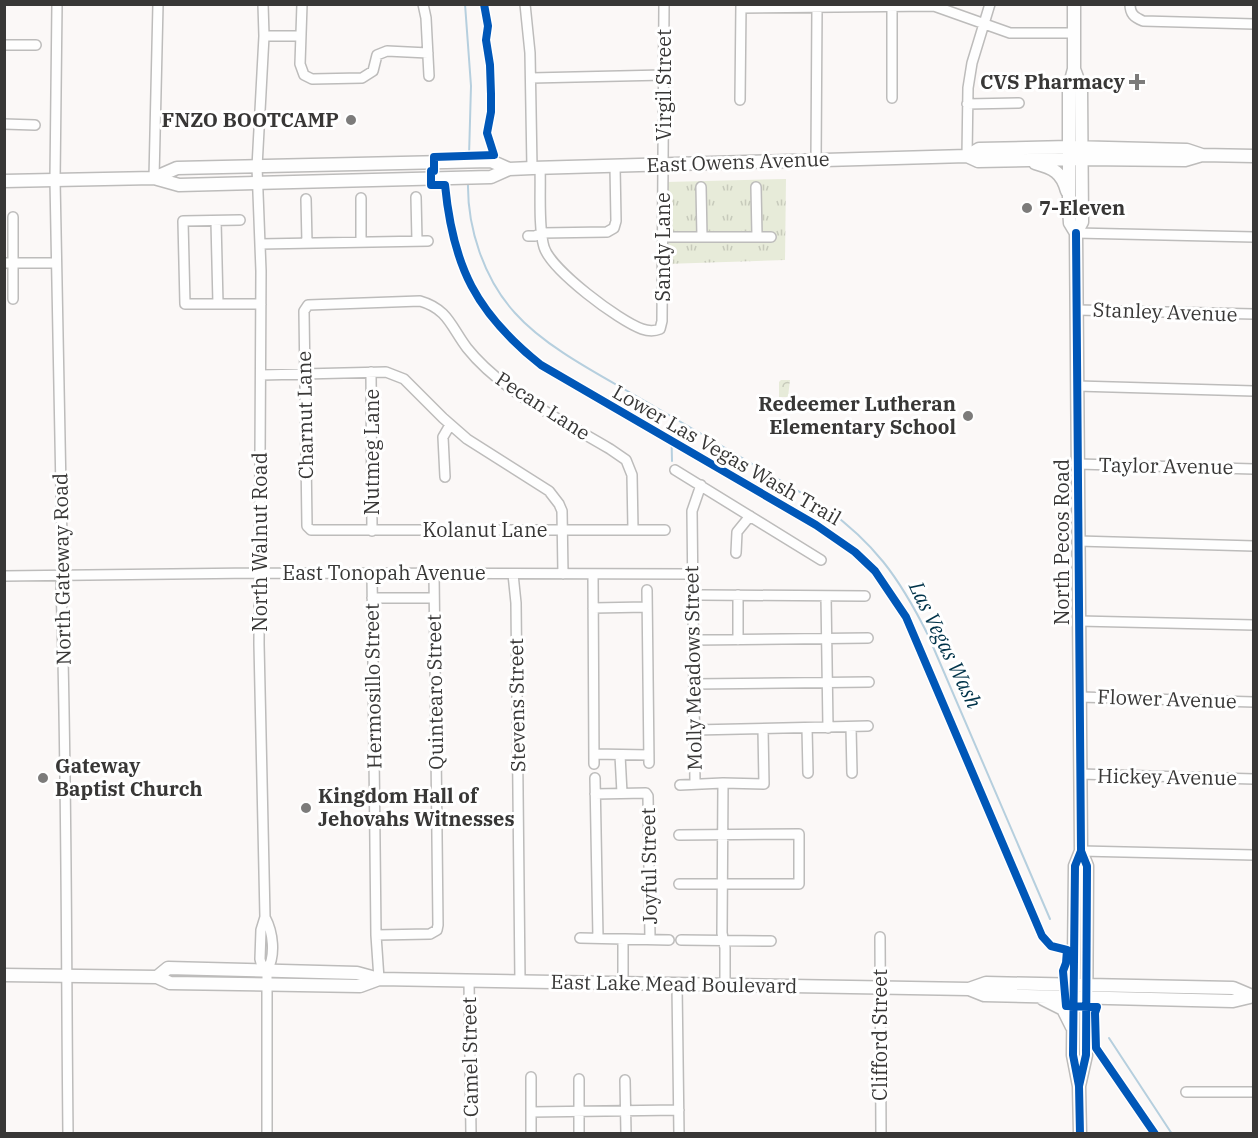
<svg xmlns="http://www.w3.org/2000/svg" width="1258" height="1138" font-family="'IBM Plex Serif',serif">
<defs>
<pattern id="grass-tufts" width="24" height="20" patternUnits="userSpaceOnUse" patternTransform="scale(1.5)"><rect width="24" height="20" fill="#e7ebd9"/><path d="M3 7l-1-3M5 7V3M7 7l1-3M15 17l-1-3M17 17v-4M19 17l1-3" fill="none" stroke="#c7cabb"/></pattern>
<pattern id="park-crowns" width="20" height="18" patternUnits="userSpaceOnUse" patternTransform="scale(1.5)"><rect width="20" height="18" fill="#e7ebd9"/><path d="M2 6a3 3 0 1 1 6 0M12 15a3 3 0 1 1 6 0" fill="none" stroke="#c7cabb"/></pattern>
</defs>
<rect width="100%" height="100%" fill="#fbf8f7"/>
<path fill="url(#grass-tufts)" d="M786,179L785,260L665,264L666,182Z"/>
<path fill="url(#park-crowns)" d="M781,380H790L788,397H779V382Z"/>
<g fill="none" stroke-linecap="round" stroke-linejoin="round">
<path stroke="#b6cfde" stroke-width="2" d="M465,4L471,86L469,156
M468,182C467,228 484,279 515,313C546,348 602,376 643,400C702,434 761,469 820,504C874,542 899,577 928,635L1050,919
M671,416L672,461
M1109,1038L1172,1134"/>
<g stroke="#bdbcbb" stroke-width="12">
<path id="minor" d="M57,4L55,180L62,542L63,576L61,584C67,767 66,950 68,1134
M263,4L264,36L257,167L261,271L259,644L265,917L261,930L260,959L261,963L267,971
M302,4L300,64L304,75L312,79L362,78L373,71L377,55L387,51L428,53
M423,4L426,18L429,76
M525,4L530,53L532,168
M1130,4C1130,14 1134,17 1143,21L1254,24
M741,8L934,6L1010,33H1074
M264,36H300
M4,45H36
M531,78L664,75
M892,98V7
M740,100L741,4
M967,104L1019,103
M4,124L35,125
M967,156L968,88L972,63L990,4
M816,160L817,7
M540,168C541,189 538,227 544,247C551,270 619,321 642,329C648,331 655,331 660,329L662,321L664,4
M154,178L158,4
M701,187L702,237
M756,187L757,236
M416,197L417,241
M361,198V242
M306,199L307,243
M13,217V299
M240,220L183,221L185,304H261
M216,221L218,304
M1076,233L1254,237
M528,236H535L542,233L607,232L614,228L616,221L615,166
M663,237H771
M260,244L428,241
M4,263H56
M1077,310L1254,314
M371,372L372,531
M261,375L386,372L404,379L443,418L467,439L549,491L559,504L562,511L563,574
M1077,386L1254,391
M1078,464L1254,469
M675,470L821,560
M445,477L443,437L450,425
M633,529L632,475L626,460L610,449C563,421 501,391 467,348C451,327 448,309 420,301L308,305L304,311L307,526L311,530H665
M1078,541L1254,546
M736,553L737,532L750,516
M372,573L376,935L379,979
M513,574L516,603L520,981
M593,574L594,764
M4,576L261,573L692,574
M647,590L649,763
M702,595L865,596
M738,595V640
M826,596L828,728
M372,598H434
M593,608L647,607
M1079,621L1254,625
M693,640L868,638
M694,684L869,682
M1080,697L1254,702
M851,727L852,773
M807,728L808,773
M694,730L868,726
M594,754L649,755
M620,755L622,793
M1080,774L1254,779
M595,778L598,938
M695,783L692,511L701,485
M723,783L722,933L725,948V986
M680,785L723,783L764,784L763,729
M595,794L646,793L648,796L650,939
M679,835L799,834V884H679
M1081,851L1254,855
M265,917C273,932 276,955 267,971V1134
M376,935L430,934L437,930L438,925L434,573
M880,937L881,1134
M580,938L669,940
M623,939V983
M681,940L771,941
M469,981L471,1134
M677,985L679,1134
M531,1077V1134
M579,1079V1134
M625,1080L626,1134
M1186,1092H1254
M531,1112L679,1110"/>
</g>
<g stroke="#bdbcbb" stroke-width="15">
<path id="major" d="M1074,4V69L1069,88V208L1070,223L1076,233
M1074,69L1081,88L1082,222L1076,233L1081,851L1087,866L1086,1055L1079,1086
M967,156L979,149L1069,147L1187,150L1202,155L1254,156
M1035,163C1053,168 1062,172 1067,191
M154,178L177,168L491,161L509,169
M4,181L154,178L179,185L491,177L509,169L532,168L967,156L978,161L1081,159L1185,160L1202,155
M4,975L157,977L170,983L360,986L379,979
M157,977L168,968L357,973L379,979L969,989L984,995L1233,1001L1254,996
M969,989L986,983L1233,988L1252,996
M1043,999L1063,1009L1072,1027
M1080,1134L1079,1086L1073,1055L1075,866L1081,851"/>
</g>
<use href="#minor" stroke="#fefefe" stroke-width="9"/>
<use href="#major" stroke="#fefefe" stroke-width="12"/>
<g stroke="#fff" stroke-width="11">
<path id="cycleway" d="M484,4L488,26L486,40L490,65L491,94V112L487,133L494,155L434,157V171H431V185H445C453,267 476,313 541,365L816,525L855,552L875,571L906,617L1042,936L1051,946L1067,950L1066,963L1063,971L1066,1006L1097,1007L1095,1013L1096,1048L1155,1134
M1076,233L1081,851L1087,866L1086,1055L1079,1086
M1080,1134L1079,1086L1073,1055L1075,866L1081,851"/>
</g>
<use href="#cycleway" stroke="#0057b8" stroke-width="8"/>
</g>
<g fill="#7c7b7a" stroke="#fff" stroke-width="2">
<path d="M1134 73h6v6h6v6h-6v6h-6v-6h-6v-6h6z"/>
<circle cx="351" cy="120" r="6"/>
<circle cx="1027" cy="208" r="6"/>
<circle cx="968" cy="416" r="6"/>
<circle cx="43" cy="778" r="6"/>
<circle cx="306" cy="808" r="6"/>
</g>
<g text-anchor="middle" stroke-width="6" stroke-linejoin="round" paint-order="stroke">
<g font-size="20" font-weight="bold" fill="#383736" stroke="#fff" text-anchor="end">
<text x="1125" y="89">CVS Pharmacy</text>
<text x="339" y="127">FNZO BOOTCAMP</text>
<text x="1039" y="215" text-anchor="start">7-Eleven</text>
<text x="956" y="411">Redeemer Lutheran<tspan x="956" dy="23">Elementary School</tspan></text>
<text x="55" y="773" text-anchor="start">Gateway<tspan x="55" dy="23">Baptist Church</tspan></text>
<text x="318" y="803" text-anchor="start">Kingdom Hall of<tspan x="318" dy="23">Jehovahs Witnesses</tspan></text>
</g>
<g font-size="20" fill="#383736" stroke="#fff">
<text transform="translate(664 85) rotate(-90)" y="7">Virgil Street</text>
<text transform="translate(738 162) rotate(-2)" y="7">East Owens Avenue</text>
<text transform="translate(663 247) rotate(-90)" y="7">Sandy Lane</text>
<text transform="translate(1165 312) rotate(2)" y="7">Stanley Avenue</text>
<text transform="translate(543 406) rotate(33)" y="7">Pecan Lane</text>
<text transform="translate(305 415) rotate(-91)" y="7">Charnut Lane</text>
<text transform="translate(372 452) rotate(-90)" y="7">Nutmeg Lane</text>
<text transform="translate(727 455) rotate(30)" y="7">Lower Las Vegas Wash Trail</text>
<text transform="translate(1166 466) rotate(1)" y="7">Taylor Avenue</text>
<text x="485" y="537">Kolanut Lane</text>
<text transform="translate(260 542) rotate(-90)" y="7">North Walnut Road</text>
<text transform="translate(1062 542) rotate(-90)" y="7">North Pecos Road</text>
<text transform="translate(62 569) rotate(-91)" y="7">North Gateway Road</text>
<text x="384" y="580">East Tonopah Avenue</text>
<text transform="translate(693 668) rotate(-91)" y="7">Molly Meadows Street</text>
<text transform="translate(373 686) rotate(-91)" y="7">Hermosillo Street</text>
<text transform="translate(435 692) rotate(-91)" y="7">Quintearo Street</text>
<text transform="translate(1167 699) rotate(2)" y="7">Flower Avenue</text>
<text transform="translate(517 705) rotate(-91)" y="7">Stevens Street</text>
<text transform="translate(1167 777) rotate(1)" y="7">Hickey Avenue</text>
<text transform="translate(649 866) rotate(-91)" y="7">Joyful Street</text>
<text transform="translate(674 984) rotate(1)" y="7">East Lake Mead Boulevard</text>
<text transform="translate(880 1035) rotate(-90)" y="7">Clifford Street</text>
<text transform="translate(470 1057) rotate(-91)" y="7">Camel Street</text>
</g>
<g font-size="21" font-style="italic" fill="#003349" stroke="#fff">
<text transform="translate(945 645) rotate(64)" y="7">Las Vegas Wash</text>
</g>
</g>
<rect width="1258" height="1138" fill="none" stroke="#383736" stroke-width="12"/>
</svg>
